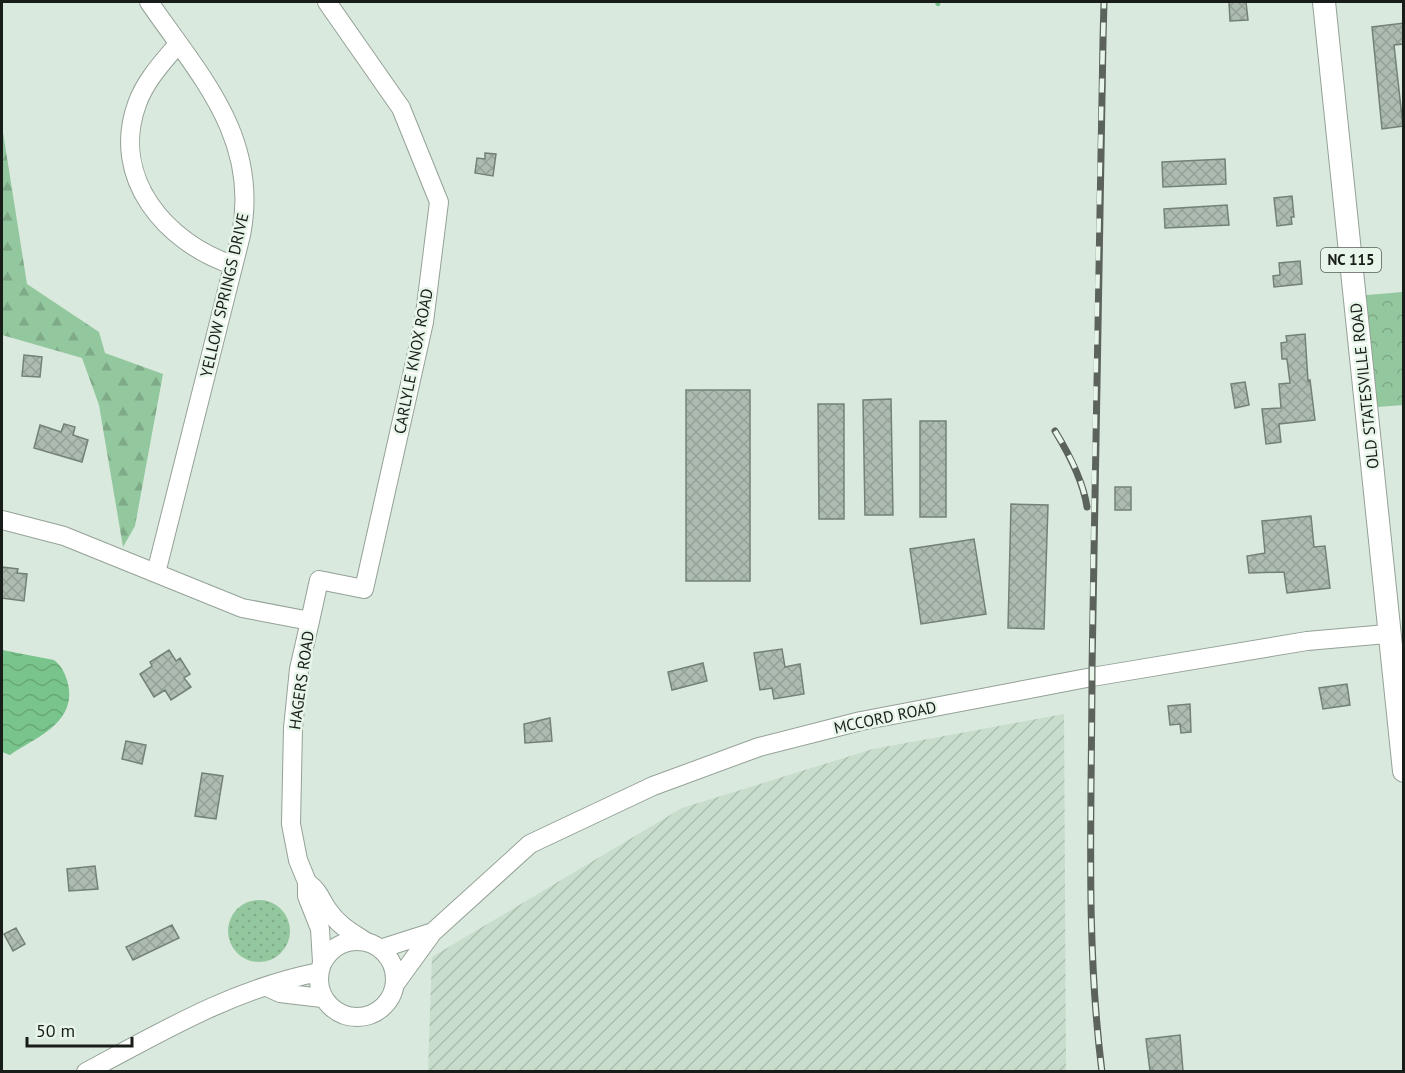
<svg xmlns="http://www.w3.org/2000/svg" width="1405" height="1073" font-family="'PT Sans',sans-serif">
<defs>
<pattern id="industrial-furrows" width="10" height="10" patternUnits="userSpaceOnUse" patternTransform="scale(1.5)"><rect width="10" height="10" fill="#c8ddcc"/><path d="M-1 1l2-2M0 10L10 0M9 11l2-2" fill="none" stroke="#abbdaf"/></pattern>
<pattern id="grass-dots" width="8" height="8" patternUnits="userSpaceOnUse" patternTransform="scale(1.5)"><rect width="8" height="8" fill="#93c79e"/><path d="M2 2h.1M6 6h.1" fill="none" stroke="#7eaa88" stroke-width="1.8" stroke-linecap="round"/></pattern>
<pattern id="forest-firs" width="22" height="20" patternUnits="userSpaceOnUse" patternTransform="scale(1.5)"><rect width="22" height="20" fill="#93c79e"/><path d="M5 1l3.5 6h-7zM16 11l3.5 6h-7z" fill="#7eaa88"/></pattern>
<pattern id="park-crowns" width="20" height="18" patternUnits="userSpaceOnUse" patternTransform="scale(1.5)"><rect width="20" height="18" fill="#93c79e"/><path d="M2 6a3 3 0 1 1 6 0M12 15a3 3 0 1 1 6 0" fill="none" stroke="#7eaa88"/></pattern>
<pattern id="water-waves" width="16" height="10" patternUnits="userSpaceOnUse" patternTransform="scale(1.5)"><rect width="16" height="10" fill="#79c48c"/><path d="M0 5q4-4 8 0t8 0" fill="none" stroke="#68a878"/></pattern>
<pattern id="building-cross-hatch" width="8" height="8" patternUnits="userSpaceOnUse" patternTransform="scale(1.5)"><rect width="8" height="8" fill="#adbbb0"/><path d="M0 0l8 8M0 8l8-8" fill="none" stroke="#94a097"/></pattern>
</defs>
<rect width="100%" height="100%" fill="#dae9dd"/>
<path fill="url(#industrial-furrows)" d="M1064,714L1066,1071H428L432,957L682,808L873,749Z"/>
<path fill="url(#grass-dots)" d="M228 931a31 31 0 1 1 62 0a31 31 0 1 1-62 0Z"/>
<path fill="url(#forest-firs)" d="M2,126L27,284L99,332L105,353L163,374L135,526L123,547L99,405L82,358L2,335Z"/>
<path fill="url(#park-crowns)" d="M1403,292V405L1366,408L1355,296Z"/>
<path fill="url(#water-waves)" d="M2,650L54,660C63,667 67,677 69,689C73,725 34,738 10,755L2,752Z"/>
<g fill="none" stroke-linecap="round" stroke-linejoin="round">
<path stroke="#79c48c" stroke-width="4.5" d="M937,2L938,4"/>
</g>
<path fill="url(#building-cross-hatch)" stroke="#748177" stroke-width="1.5" d="M1229,2H1246L1248,20L1230,21Z
M1404,23V44L1394,45L1403,126L1382,129L1372,27Z
M485,153L496,154L493,176L475,173L477,158L485,159Z
M1225,159L1226,184L1163,187L1162,162Z
M1292,196L1294,217H1291L1292,224L1277,226L1274,198Z
M1227,205L1229,225L1165,228L1164,209Z
M1300,261L1302,284L1274,287L1273,276L1280,275L1279,263Z
M1305,334L1308,381L1310,380L1315,420L1279,424L1281,442L1266,444L1262,409L1281,408L1279,384L1290,383L1287,359H1282L1281,343L1287,342L1286,336Z
M24,355L42,357L40,377L22,376Z
M1245,382L1249,405L1235,408L1231,384Z
M686,390H750V581H686Z
M891,399L893,515H865L863,400Z
M818,404H844V519H819Z
M920,421H946V517H920Z
M64,424L75,427L73,435L88,440L82,462L34,448L40,425L61,432Z
M1115,487H1131V510H1115Z
M1011,504L1048,505L1044,629L1008,628Z
M1311,516L1314,547L1325,546L1330,588L1287,593L1284,572L1249,573L1247,556L1265,553L1262,521Z
M974,539L986,614L921,624L910,549Z
M2,567L18,569L17,573L27,574L24,601L2,598Z
M782,649L785,667L800,664L804,694L774,699L772,688L760,690L754,653Z
M169,650L176,661L180,658L190,674L184,678L191,687L171,700L165,690L154,697L140,674L152,666L150,662Z
M703,663L707,681L672,690L668,672Z
M1347,684L1350,705L1323,709L1319,688Z
M1190,704L1191,732L1181,733L1180,724L1170,725L1168,706Z
M550,718L552,741L525,743L524,724Z
M126,741L146,745L142,764L122,759Z
M202,773L223,776L216,819L195,816Z
M95,866L98,889L69,891L67,869Z
M172,925L179,938L133,960L126,947Z
M16,928L25,944L13,951L4,934Z
M1180,1035L1183,1071H1150L1146,1039Z"/>
<g fill="none" stroke-linecap="round" stroke-linejoin="round">
<g stroke="#94a196" stroke-width="20">
<path id="minor" d="M149,2C200,76 260,138 241,235L156,573
M178,44C162,63 145,81 137,104C110,178 166,243 233,265
M2,520L64,536L242,608L310,621L299,669L293,728L291,824L298,860L307,882V896L320,929L322,962
M310,621L319,580L364,589L424,322L439,202L401,108L327,2
M308,883C319,891 321,900 328,910C338,925 351,932 365,941
M319 979a38 38 0 1 1 76 0a38 38 0 1 1-76 0Z
M383,948L433,932
M396,983L433,932L530,844L653,786L759,747L861,721L1092,677L1307,641L1387,634
M267,987L280,993L322,998
M86,1072C163,1031 233,989 319,972"/>
</g>
<g stroke="#94a196" stroke-width="24">
<path id="major" d="M1324,2L1404,771"/>
</g>
<use href="#minor" stroke="#fff" stroke-width="18"/>
<use href="#major" stroke="#fff" stroke-width="22"/>
<g stroke="#5b635c" stroke-width="7">
<path id="rail" d="M1055,431C1069,454 1083,480 1087,507
M1102,1072C1085,938 1092,803 1092,669C1094,446 1098,224 1104,2"/>
</g>
<use href="#rail" stroke="#e8f6ea" stroke-width="4.5" stroke-dasharray="14" stroke-linecap="butt"/>
</g>
<g text-anchor="middle" stroke-width="5" stroke-linejoin="round" paint-order="stroke">
<rect fill="#e8f6ea" stroke="#565e58" stroke-width="1.5" x="1321" y="248" width="60" height="24" rx="4.5"/>
<g font-size="15" font-weight="bold" fill="#181d19">
<text x="1351" y="265">NC 115</text>
</g>
<g font-size="16" fill="#181d19" stroke="#e8f6ea">
<text transform="translate(224 295) rotate(-77)" y="6">YELLOW SPRINGS DRIVE</text>
<text transform="translate(413 361) rotate(-79)" y="6">CARLYLE KNOX ROAD</text>
<text transform="translate(1364 386) rotate(-96)" y="6">OLD STATESVILLE ROAD</text>
<text transform="translate(301 680) rotate(-82)" y="6">HAGERS ROAD</text>
<text transform="translate(885 717) rotate(-12)" y="6">MCCORD ROAD</text>
</g>
</g>
<rect width="1405" height="1073" fill="none" stroke="#181d19" stroke-width="6"/>
<path d="M27 1037v9h105v-9" fill="none" stroke="#181d19" stroke-width="3"/>
<text x="36" y="1037" font-size="18" fill="#181d19" stroke="#e8f6ea" stroke-width="4.5" paint-order="stroke">50 m</text>
</svg>
